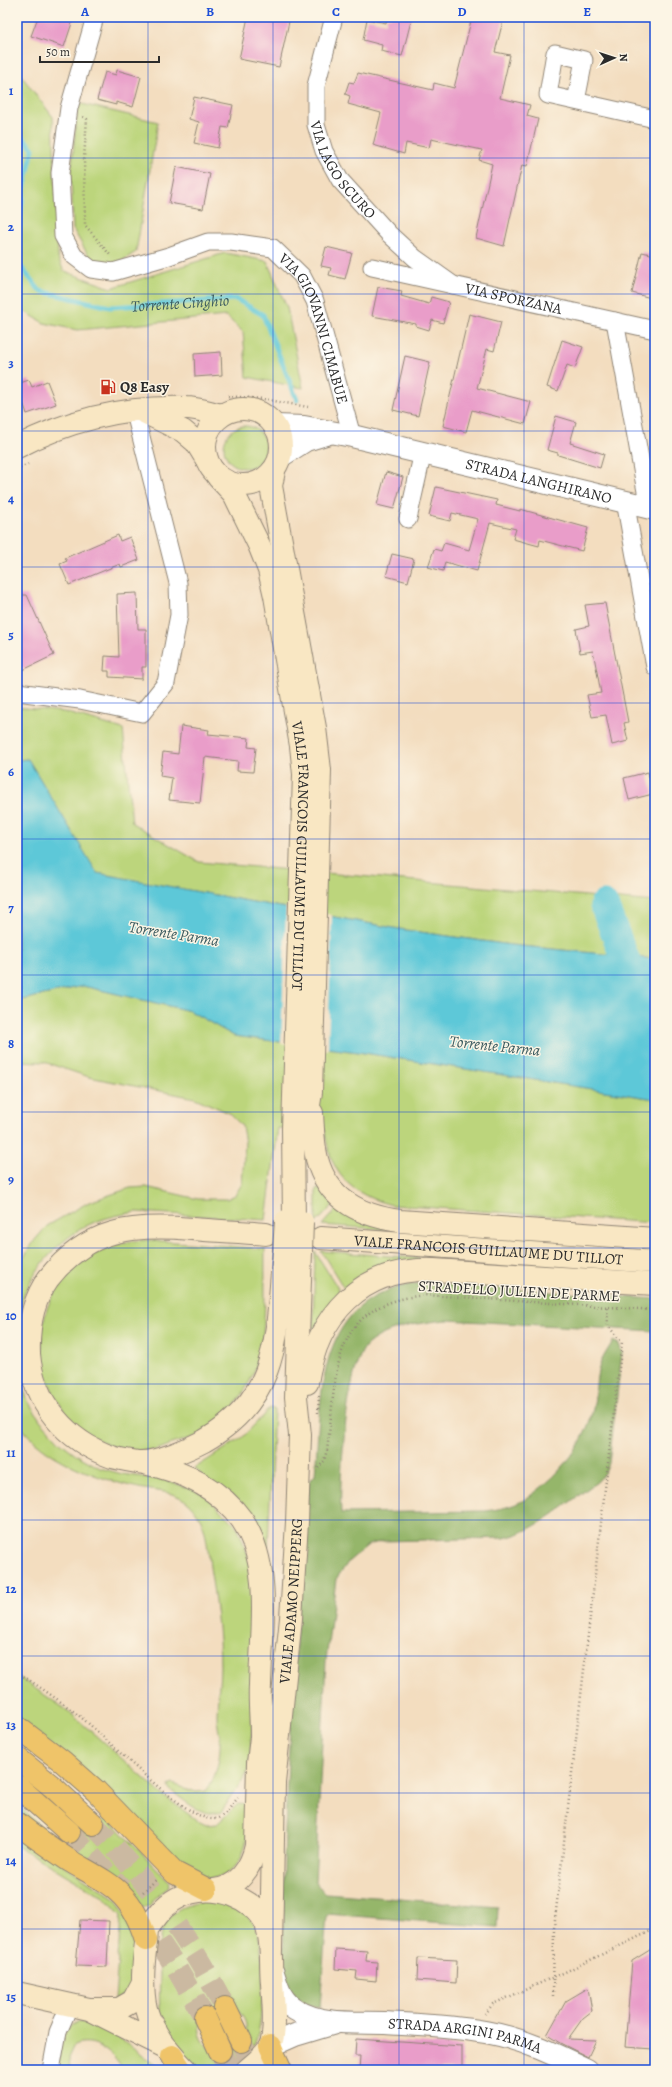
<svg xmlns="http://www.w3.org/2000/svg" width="672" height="2087" font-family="Alegreya,serif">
<rect width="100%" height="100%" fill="#fcf5e5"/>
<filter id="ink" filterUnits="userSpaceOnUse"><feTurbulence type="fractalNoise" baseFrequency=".025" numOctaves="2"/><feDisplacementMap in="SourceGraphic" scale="8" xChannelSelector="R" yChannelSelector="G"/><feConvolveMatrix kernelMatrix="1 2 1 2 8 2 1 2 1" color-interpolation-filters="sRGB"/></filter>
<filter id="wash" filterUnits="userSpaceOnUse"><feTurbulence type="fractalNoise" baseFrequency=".012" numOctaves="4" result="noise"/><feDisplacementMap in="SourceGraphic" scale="16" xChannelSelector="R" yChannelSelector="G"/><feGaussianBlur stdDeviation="0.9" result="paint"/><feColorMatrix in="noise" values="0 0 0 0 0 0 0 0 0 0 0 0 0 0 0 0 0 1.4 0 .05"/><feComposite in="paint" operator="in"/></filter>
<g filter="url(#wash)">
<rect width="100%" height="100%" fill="#f3ddbf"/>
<path fill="#bcd57b" stroke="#748053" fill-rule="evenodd" d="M17,70L53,117L58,258L64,271L111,288L225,253L267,261L287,308L303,388L247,377L243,332L226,316L77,330L44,323L17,307Z
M78,103L158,122L136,252L115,265L91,260L73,229L71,173Z
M224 447a21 21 0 1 1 42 0a21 21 0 1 1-42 0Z
M17,707L64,712L123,729L132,823L199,862L655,902V959L511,945L399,929L96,873L28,759L17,760Z
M83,986L190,1011L234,1036L358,1052L655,1099V1223L392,1205C351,1195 329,1173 325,1130L278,1128L266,1220L137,1212C122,1214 108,1217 95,1222C65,1234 37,1264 25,1293C20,1305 19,1319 17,1332V1269L34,1241L47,1226L89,1202L130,1188L146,1187L198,1199H227L235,1195L242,1184L245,1143L242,1126L229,1113L195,1098L89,1077L44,1062L17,1061V1001Z
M318,1188L334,1204L316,1223V1189Z
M338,1207L406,1231L322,1225Z
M149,1240L265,1249C264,1285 268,1332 256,1366C247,1393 227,1419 203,1433C195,1438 183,1440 174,1443C166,1446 157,1451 148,1451C90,1455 42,1401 42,1346C41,1323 47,1300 62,1282C85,1255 114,1240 149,1240Z
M321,1251L455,1261L345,1290Z
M315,1252L341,1293L313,1330Z
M17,1358L21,1381L28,1401L40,1420L60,1442L77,1455L100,1468L122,1474L165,1480L203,1493L238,1528L254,1572V1698L249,1769L245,1777L221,1812C202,1818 184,1800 169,1789V1786L173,1784L196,1792L206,1791C217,1777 221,1756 220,1739C219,1731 217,1723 217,1715C217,1699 220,1683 220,1667C220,1633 215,1600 210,1567C208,1551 207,1534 201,1520C197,1512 192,1506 186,1501C173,1491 154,1491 139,1488C98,1479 41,1459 17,1421Z
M270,1408L274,1409L268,1545L266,1548L195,1468L243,1437Z
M17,1676L68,1711L164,1796L198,1821L206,1825L217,1824L238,1804L246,1805C249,1812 247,1823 247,1830C247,1855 233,1883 204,1877C197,1875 190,1871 183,1869L17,1716Z
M17,1740L67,1776L170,1882L169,1886L159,1894L149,1906L144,1907L17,1815V1805L54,1837L107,1819L72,1785Z
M17,1835L116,1899L136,1935V1985L115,2000L121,1916L105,1898L17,1846Z
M218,1901C233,1907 246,1911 255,1926C266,1944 265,2029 253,2047C240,2068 207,2077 187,2060C181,2055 168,2035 165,2028C157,2012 160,1990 160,1974C158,1924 163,1903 218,1901ZM221,2006L237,2010C245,2018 249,2026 244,2037C223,2083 170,2020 221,2006Z
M78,2022C107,2023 140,2054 163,2070H123C114,2054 92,2035 73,2046L68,2057L69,2070H57C60,2053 59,2028 78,2022Z"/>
<path fill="#95b66b" stroke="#60704b" d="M420,1283L655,1299V1331L446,1320C420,1323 388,1327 368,1344C346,1362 339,1483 341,1513L486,1511C499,1509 512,1507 524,1500C555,1480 583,1449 592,1413C597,1397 594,1378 601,1362C604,1355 609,1348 613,1341L619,1344L622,1353L609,1463L605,1473L597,1482C570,1501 537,1531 504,1538L383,1541L368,1545L349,1561L336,1579L326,1661L315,1883L326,1893L498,1907L497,1927L327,1914L320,2007C309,2006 294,2000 287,1990C285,1986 285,1978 284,1974C280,1809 296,1645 309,1481L315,1475C322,1393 314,1296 420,1283Z"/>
<path fill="#5dc8d8" stroke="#447a82" d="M28,759L97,873L399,929L511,945L655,959V1099L358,1052L234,1036L190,1011L83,986L17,1001V760Z"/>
<path fill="#f3ddbf" d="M286,906L332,915L328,1050L281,1044Z"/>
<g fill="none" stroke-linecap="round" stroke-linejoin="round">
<g stroke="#5dc8d8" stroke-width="5">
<path d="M17,131L33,149L23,194L17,243"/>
<path id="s1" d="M17,262L40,291L110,307L236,299L263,315L297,400"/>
</g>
<path stroke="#5dc8d8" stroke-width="29" d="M604,905L628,966L655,1012"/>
</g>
<g id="blocks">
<path fill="#e99dc9" d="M38,17H74L64,47L31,36Z
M248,17H290L279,67L239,59Z
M387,17H412L402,56L381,51L382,45L363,40L367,19L386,23Z
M472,17H504L495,52L510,55L500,98L530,105L527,116L538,119L527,166L522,165L504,246L476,238L492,164L479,160L482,150L431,139L429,148L406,143L404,154L373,145L381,113L348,104L350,96L345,94L349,82L354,83L358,73L433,90L434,83L454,88Z
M117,70L141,77L133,107L116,102V105L97,100L105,72L116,75Z
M194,97L233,105L228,128L222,127L218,148L194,143L199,122L189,119Z
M176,167L210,174L203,209L169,203Z
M326,247L352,253L345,279L329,275L331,268L321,266Z
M642,252L655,255V299L632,293Z
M378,287L402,291L401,296L429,304L431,297L449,302L443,323L432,320L429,330L416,326V324L372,316Z
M469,314L501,322L494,351L487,349L477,388L531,402L525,424L472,410L466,432L443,426Z
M562,340L583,347L575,368L567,365L558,391L547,387Z
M221,352L222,375L195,377L194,354Z
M405,356L430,362L418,416L393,410Z
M29,380L32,387L47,381L56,404L27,414L17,384Z
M556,416L576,422L570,443L604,454L600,468L558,455V453L547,450Z
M386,472L403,477L394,509L377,505Z
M436,487L497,500L496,505L520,511V509L588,528L582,551L540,540L539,546L513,539L516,529L490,523L477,571L445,562L443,571L428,567L434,549L441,551L444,543L469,550L478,519L452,513L450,521L429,516Z
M118,535L120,541L130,537L139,560L121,567L120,564L69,585L60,564L67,561L65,558Z
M392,554L414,559L408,582L386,576Z
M137,593L138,629H146V667H142V679L109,677V671H104L105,656L119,657L117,594Z
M17,595H27L54,655L23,670L17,656Z
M605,603L628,722L624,723L628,741L612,745L606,715L592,717L587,695L601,693L593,651L580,653L576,629L589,626L585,605Z
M181,726L209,730L208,734L249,738L248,747L256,748L253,772L237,771L238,761L205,757L200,803L169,800L172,778L160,776L163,752L178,754Z
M648,772L653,794L629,800L624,778Z
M80,1920L109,1921L107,1967L76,1966Z
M653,1948L651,1975H655L653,2049L625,2047L632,1961Z
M336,1949L367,1951L366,1961L377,1962L376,1981L356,1979L357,1971L335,1969Z
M418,1958L457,1960L456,1983L417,1980Z
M588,1988L592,2011L583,2018L568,2039L596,2040L588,2057L560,2043L547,2035L566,2001Z
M356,2039L462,2046V2070H359L360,2056H355Z"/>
</g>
</g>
<g filter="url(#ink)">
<use href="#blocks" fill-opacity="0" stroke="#8f8475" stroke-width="1"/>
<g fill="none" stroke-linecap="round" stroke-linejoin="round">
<path stroke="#cbb9a1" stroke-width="22" stroke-dasharray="22 11" stroke-linecap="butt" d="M93,1824C146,1879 191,1940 225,2008
M69,1832L121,1889
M141,1915L174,1964L205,2018
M241,2041L252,2070
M220,2051L229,2070"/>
<g stroke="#8f8475" stroke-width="19">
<g id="minor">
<path id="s2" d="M95,17L69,108L60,173L63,236L74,256L91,269L113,272L169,256L208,242H231L273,248L302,276L315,301L352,436"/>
<path id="s3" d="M334,17L316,86V125L324,151L340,180L389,234L415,258L453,285"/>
<path d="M576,101L584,60L555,53L548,95L655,119"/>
<path id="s4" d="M372,267L655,330"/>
<path d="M615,321L649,508"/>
<path d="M625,501L655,667"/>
<path d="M408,519L423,452"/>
<path d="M17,692L80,700L142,713L166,683L179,615L178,583L134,409"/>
<path d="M51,2070L58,2032L70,2004"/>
</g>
</g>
<g stroke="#8f8475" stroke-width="24">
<g id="tertiary">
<path id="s5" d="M275,426L304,427L352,436L655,509"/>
<path d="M281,456L306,440L329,433"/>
<path id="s6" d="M273,1973C278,1989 281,2001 296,2010C321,2026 356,2022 385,2023C418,2025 452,2026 485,2032C521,2038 554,2054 587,2070"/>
<path d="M270,2046L295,2035L335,2023"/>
</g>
</g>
<g stroke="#8f8475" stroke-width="24">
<g id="secondary">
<circle cx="243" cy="447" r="38"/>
<path d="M142,411L183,431L196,442L207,460"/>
<path d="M17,447C69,420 127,406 186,408C198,408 211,413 222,415"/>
<path d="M274,471L271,486L315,728L320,770L311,1092L305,1131"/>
<path id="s7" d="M218,477L234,494L259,545L269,570L275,596L301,746L304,774L293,1129L294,1222"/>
<path d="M312,1113C313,1128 313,1144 317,1159C328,1200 361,1216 400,1221L655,1239"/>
<path id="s8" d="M321,1238L655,1262"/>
<path d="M307,1383C317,1315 361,1267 434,1270L655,1284"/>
<path d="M141,1462C158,1462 189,1449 204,1441C283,1396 276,1329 284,1250"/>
<path d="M261,1734C261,1718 259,1701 260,1685C261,1632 273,1566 242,1520C219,1488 182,1471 144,1463C133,1461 123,1460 112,1457C66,1441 33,1402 29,1354C28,1328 33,1300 48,1279C88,1228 132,1224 192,1229C217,1231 241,1232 266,1234"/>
<path d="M214,1890C238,1888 251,1868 256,1846L258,1763L263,1720"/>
<path id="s9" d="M271,1949L274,1783L291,1618L297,1522L300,1435L296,1397L301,1251"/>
<path d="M17,1993L89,2009L165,2047"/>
<path d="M92,2009H119L133,2001L142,1984"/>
<path d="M185,2069C169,2053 152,2031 146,2009C141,1987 143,1965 146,1943C147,1939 146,1932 148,1928C150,1924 154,1920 157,1916C175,1892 204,1885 232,1895C246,1900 260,1910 266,1924C273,1942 270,1964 272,1983C273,2000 277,2031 270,2046C265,2056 255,2063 247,2070"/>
</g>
</g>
<g stroke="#8f8475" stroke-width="24">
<path id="trunk" d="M17,1727L62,1761L96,1791L175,1873L206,1889
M17,1758L53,1787L93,1824
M17,1786L69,1832
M17,1823C34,1837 52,1849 70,1861C111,1885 131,1891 146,1940
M225,2008L241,2041
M205,2018L220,2051
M270,2046L281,2070
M172,2056L181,2070"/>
</g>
<path stroke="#8f8475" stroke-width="2.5" stroke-dasharray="1 3" stroke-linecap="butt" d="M83,117L87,119L84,158L85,225L110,255
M228,396L263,399L308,407
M17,470L28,464
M318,1413L319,1396
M318,1468L324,1461L327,1450C338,1374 327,1303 427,1295L655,1310
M17,1672C41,1688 67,1705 89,1724C111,1743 186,1820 213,1819C224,1819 231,1805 238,1798
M143,1892L157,1879
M553,1996L554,1928L622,1342L608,1326L607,1306
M485,2014L493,2004L563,1973L655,1929"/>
<use href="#minor" stroke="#fff" stroke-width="17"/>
<use href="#tertiary" stroke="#fff" stroke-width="22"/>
<use href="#secondary" stroke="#f9e7c3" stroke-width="22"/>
<use href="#trunk" stroke="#efc469" stroke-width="22"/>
<g stroke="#8f8475" stroke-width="24" stroke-linecap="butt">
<path id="secondary-bridge" d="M284,1250L286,1221
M301,1251L302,1222"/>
</g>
<use href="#secondary-bridge" stroke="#f9e7c3" stroke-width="22"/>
</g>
</g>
<path fill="none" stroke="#1d4ed8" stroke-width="1" stroke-opacity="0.55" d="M148,17V2070M273,17V2070M399,17V2070M524,17V2070M17,158H655M17,294H655M17,431H655M17,567H655M17,703H655M17,839H655M17,975H655M17,1112H655M17,1248H655M17,1384H655M17,1520H655M17,1656H655M17,1793H655M17,1929H655"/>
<defs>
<g id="fuel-bare" transform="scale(1.2)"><path d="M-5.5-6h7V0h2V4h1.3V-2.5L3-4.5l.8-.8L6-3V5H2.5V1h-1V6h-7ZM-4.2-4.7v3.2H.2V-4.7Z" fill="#c8321e" stroke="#fcf5e5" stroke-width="2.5" paint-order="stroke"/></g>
</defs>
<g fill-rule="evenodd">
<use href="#fuel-bare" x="108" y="387"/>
</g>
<g text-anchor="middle" stroke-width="3" stroke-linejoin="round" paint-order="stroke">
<g font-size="15" fill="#2b2b2b" stroke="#fcf5e5">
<text dy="5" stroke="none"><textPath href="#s3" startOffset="163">VIA LAGO SCURO</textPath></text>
<text dy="5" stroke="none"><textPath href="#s4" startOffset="145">VIA SPORZANA</textPath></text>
<text dy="5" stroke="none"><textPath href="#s2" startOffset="548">VIA GIOVANNI CIMABUE</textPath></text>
<text dy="5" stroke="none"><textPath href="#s5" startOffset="270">STRADA LANGHIRANO</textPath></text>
<text dy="5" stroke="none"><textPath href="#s7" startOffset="396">VIALE FRANCOIS GUILLAUME DU TILLOT</textPath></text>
<text dy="5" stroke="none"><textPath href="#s8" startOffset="168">VIALE FRANCOIS GUILLAUME DU TILLOT</textPath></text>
<text transform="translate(519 1291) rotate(3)" y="5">STRADELLO JULIEN DE PARME</text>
<text dy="5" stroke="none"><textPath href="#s9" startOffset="349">VIALE ADAMO NEIPPERG</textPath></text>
<text dy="5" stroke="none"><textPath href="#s6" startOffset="217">STRADA ARGINI PARMA</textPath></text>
</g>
<g font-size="15" font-weight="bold" fill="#2b2b2b" stroke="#fcf5e5" text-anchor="start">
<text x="120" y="392">Q8 Easy</text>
</g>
<g font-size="16" font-style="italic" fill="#3a5a5f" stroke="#fcf5e5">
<text dy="6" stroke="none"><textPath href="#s1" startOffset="179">Torrente Cinghio</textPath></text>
<text transform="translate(174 933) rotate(9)" y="6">Torrente Parma</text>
<text transform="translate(495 1045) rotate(6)" y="6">Torrente Parma</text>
</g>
</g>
<rect width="672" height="2087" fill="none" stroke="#fcf5e5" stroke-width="44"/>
<g transform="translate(614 58) rotate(87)" stroke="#fcf5e5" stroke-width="3" paint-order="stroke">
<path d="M0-3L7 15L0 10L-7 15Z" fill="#2b2b2b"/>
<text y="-6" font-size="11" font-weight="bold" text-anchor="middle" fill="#2b2b2b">N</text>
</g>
<path d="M40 56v6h119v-6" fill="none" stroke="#2b2b2b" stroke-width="2"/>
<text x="46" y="56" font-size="12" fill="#2b2b2b" stroke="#fcf5e5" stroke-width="3" paint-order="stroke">50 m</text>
<rect x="22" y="22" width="628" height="2043" fill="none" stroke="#1d4ed8" stroke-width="1.5"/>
<g font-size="13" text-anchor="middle" font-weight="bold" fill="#1d4ed8">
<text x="85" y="16">A</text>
<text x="210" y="16">B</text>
<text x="336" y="16">C</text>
<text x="462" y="16">D</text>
<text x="587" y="16">E</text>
<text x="11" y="95">1</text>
<text x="11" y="231">2</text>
<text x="11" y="367">3</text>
<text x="11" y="503">4</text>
<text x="11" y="639">5</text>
<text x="11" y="776">6</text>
<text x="11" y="912">7</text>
<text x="11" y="1048">8</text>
<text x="11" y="1184">9</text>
<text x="11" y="1320">10</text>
<text x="11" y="1457">11</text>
<text x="11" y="1593">12</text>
<text x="11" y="1729">13</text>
<text x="11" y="1865">14</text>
<text x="11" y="2001">15</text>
</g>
</svg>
